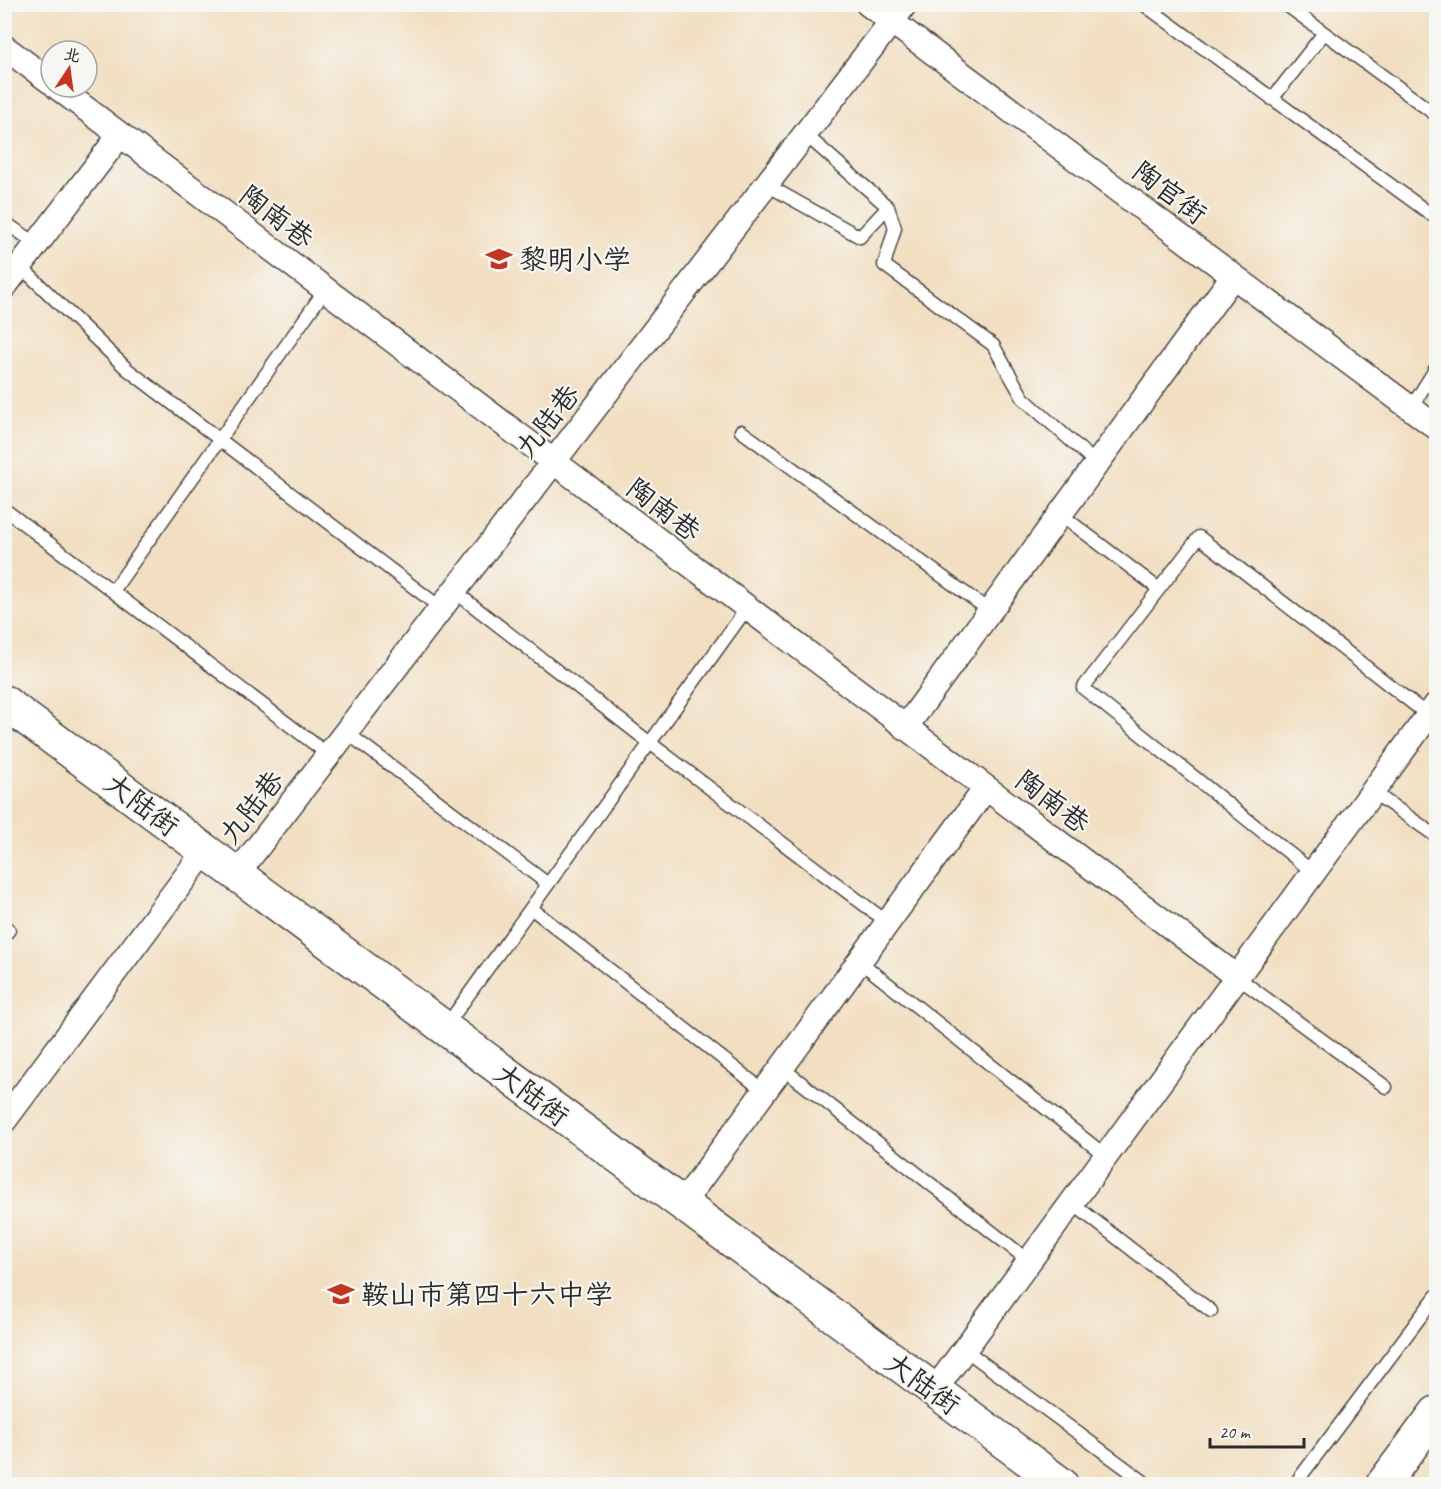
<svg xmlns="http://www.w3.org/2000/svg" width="1441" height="1489" font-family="Caveat,'LXGW WenKai TC',sans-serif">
<rect width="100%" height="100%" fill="#f6f6f2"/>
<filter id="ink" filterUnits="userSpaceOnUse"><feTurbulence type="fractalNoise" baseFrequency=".0167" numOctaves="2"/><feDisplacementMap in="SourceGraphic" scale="12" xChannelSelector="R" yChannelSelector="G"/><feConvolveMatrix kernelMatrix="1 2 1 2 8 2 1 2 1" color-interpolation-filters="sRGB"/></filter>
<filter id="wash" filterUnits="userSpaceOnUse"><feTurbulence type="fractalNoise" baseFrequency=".008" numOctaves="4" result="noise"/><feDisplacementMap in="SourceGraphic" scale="24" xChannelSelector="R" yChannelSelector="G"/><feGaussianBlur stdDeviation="1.35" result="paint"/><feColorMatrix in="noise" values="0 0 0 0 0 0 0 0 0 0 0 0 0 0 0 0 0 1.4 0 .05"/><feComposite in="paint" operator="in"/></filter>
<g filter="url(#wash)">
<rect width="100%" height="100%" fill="#f2dfc1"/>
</g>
<g filter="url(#ink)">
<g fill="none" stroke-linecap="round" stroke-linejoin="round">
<g stroke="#494642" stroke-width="15">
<path id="lane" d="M1143,4L1436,218
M1285,4L1436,115
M1272,99L1324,33
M806,135L888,207L895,228L884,265L993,345L1023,398L1097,464
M767,185L860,237L888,207
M4,222L37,244
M20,266L127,369L441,608
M1411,408L1436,368
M741,431L990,611
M4,509L329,755
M1060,514L1159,589
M113,591L325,290
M454,591L650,743L887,922
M346,732L548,884
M1373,792L1436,836
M1314,873L1083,688L1199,537L1429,716
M531,908L764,1091
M4,926L9,930L4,936
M859,961L1106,1156
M1237,977L1386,1087
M446,1026L747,608
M781,1067L1029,1261
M1072,1203L1211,1311
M964,1349L1147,1484
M1295,1484L1436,1296"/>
</g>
<g stroke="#494642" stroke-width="27">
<path id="street" d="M868,4L1436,427
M4,47L51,82
M57,87L1237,977
M4,287L120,135
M905,728L1233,276
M237,874L905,4
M4,1121L205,851
M682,1204L986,788
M934,1391L1436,705"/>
</g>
<g stroke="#494642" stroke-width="36">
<path id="secondary" d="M4,702L1061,1484
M1383,1484L1436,1413"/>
</g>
<use href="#lane" stroke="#fff" stroke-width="12"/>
<use href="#street" stroke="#fff" stroke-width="24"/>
<use href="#secondary" stroke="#fff" stroke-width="33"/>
</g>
</g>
<defs>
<g id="school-bare" transform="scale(2.07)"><path d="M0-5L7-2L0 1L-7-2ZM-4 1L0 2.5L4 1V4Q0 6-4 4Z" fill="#c8321e" stroke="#f6f6f2" stroke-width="2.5" paint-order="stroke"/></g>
</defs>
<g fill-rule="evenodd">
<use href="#school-bare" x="499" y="259"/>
<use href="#school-bare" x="341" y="1294"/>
</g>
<g text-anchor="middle" stroke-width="4.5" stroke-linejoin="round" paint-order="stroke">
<g font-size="28" fill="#2b2b2b" stroke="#f6f6f2">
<text transform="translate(1170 192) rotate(37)" y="10">陶官街</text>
<text transform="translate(277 216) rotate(37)" y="10">陶南巷</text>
<text transform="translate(547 421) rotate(-52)" y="10">九陆巷</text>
<text transform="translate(664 509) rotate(37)" y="10">陶南巷</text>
<text transform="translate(1053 801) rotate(37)" y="10">陶南巷</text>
<text transform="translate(142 804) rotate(37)" y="10">大陆街</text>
<text transform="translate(251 807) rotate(-52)" y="10">九陆巷</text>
<text transform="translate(532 1094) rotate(37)" y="10">大陆街</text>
<text transform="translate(923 1383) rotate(36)" y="10">大陆街</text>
</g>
<g font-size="28" fill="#2b2b2b" stroke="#f6f6f2" text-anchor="start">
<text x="519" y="269">黎明小学</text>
<text x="361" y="1304">鞍山市第四十六中学</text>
</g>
</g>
<rect width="1441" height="1489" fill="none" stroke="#f6f6f2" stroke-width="24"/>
<g transform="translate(69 69) rotate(13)"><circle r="28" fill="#f6f6f2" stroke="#a5a5a2" stroke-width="1.5"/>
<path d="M0-4.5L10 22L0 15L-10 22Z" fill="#c8321e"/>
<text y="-9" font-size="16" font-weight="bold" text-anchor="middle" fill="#2b2b2b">北</text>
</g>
<path d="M1210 1438v9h94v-9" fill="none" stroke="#2b2b2b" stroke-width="3"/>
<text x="1219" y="1438" font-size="18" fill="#2b2b2b" stroke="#f6f6f2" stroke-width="4.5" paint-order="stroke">20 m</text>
</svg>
